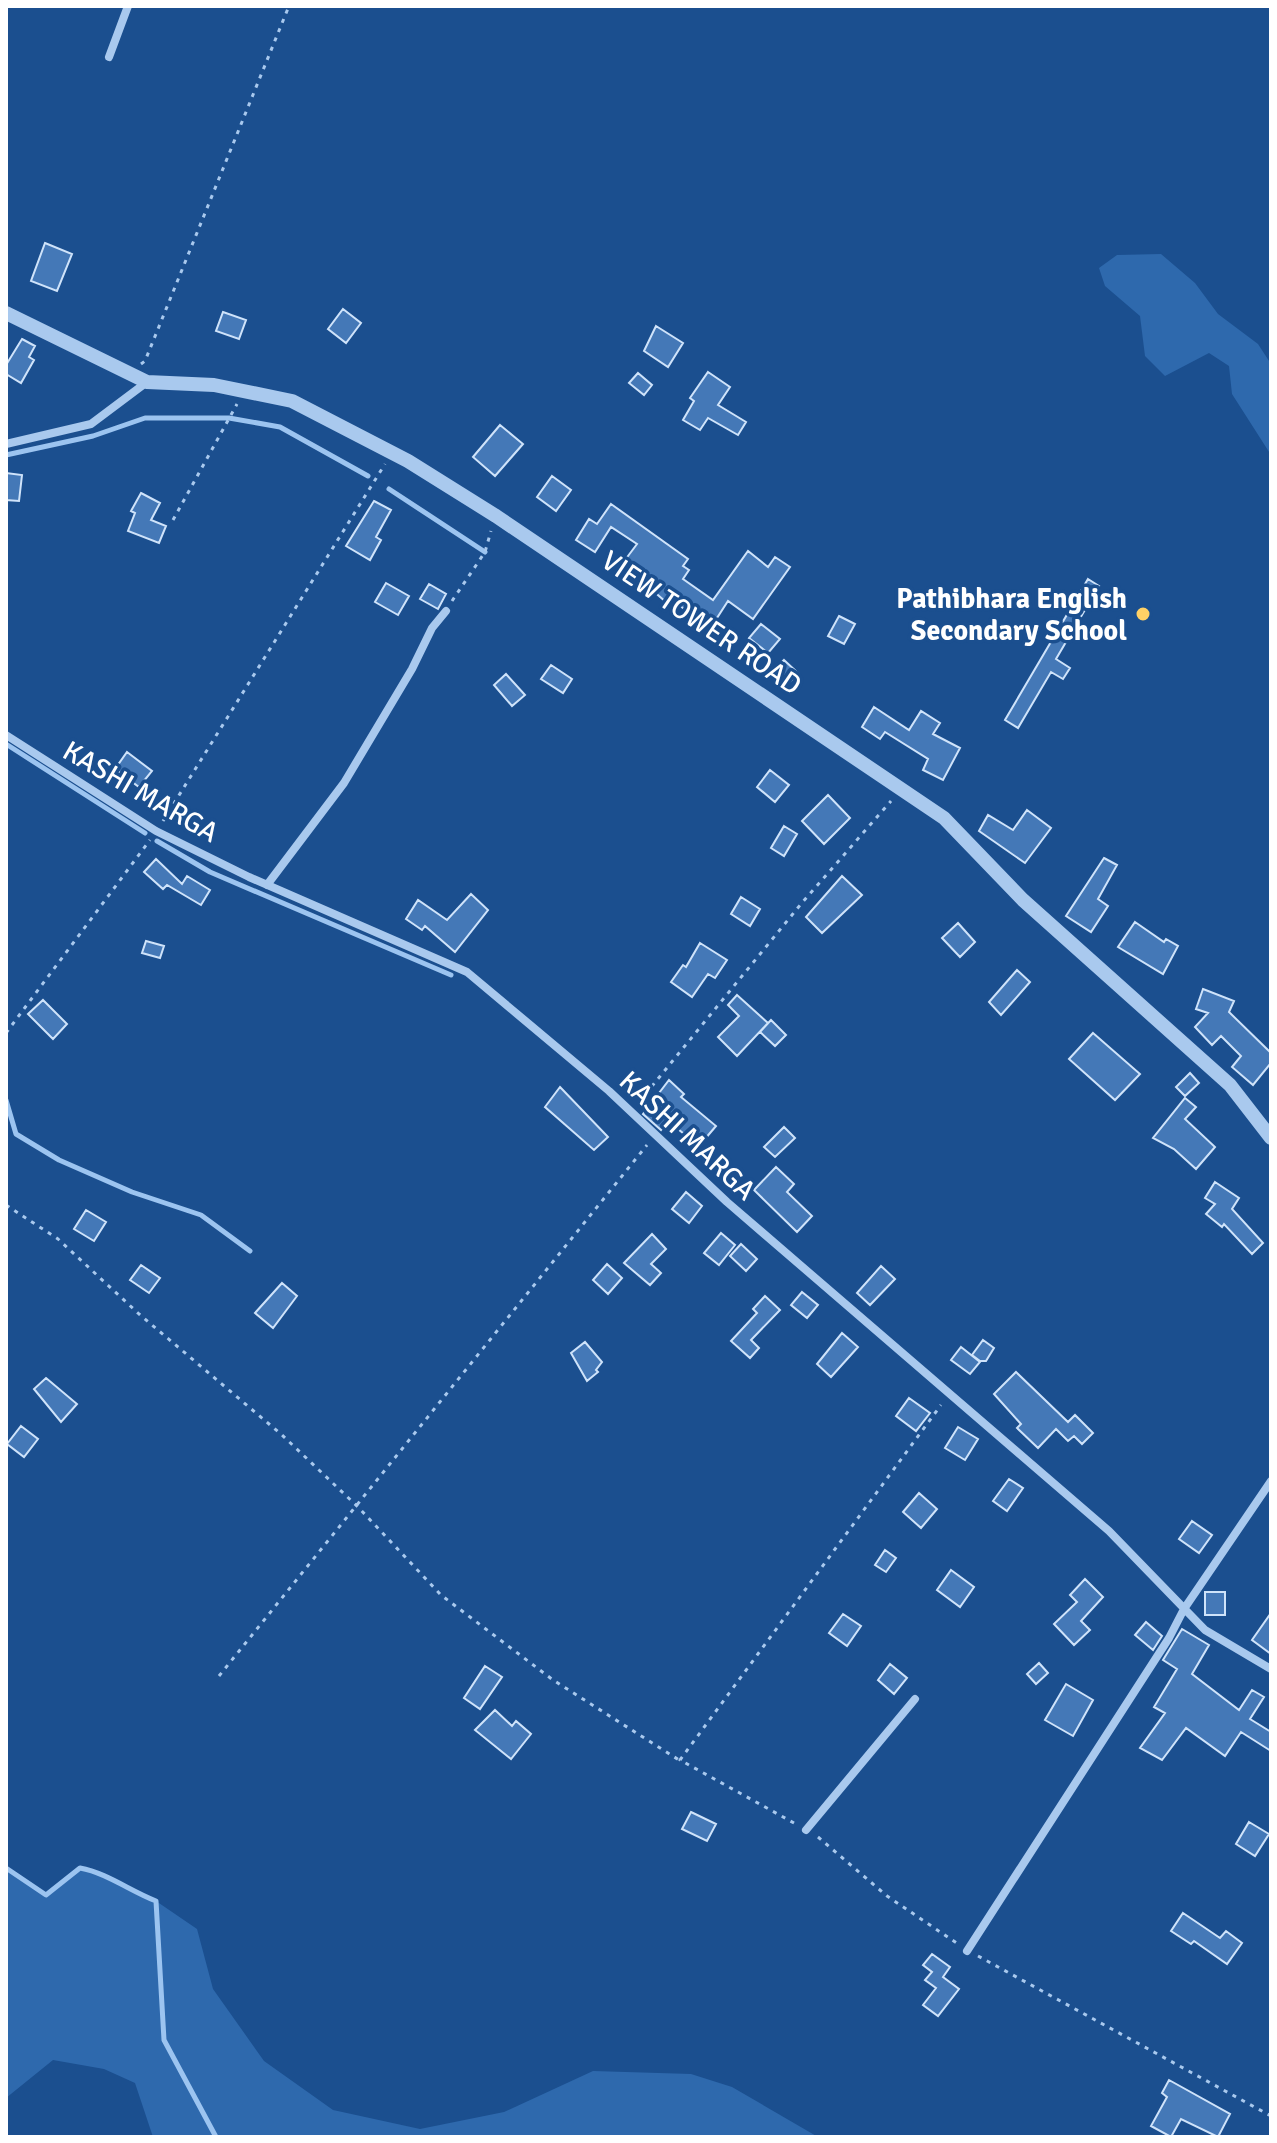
<svg xmlns="http://www.w3.org/2000/svg" width="1277" height="2143" font-family="Signika,sans-serif">
<rect width="100%" height="100%" fill="#1b4f8f"/>
<path fill="#2e69ad" d="M1161,254L1195,283L1218,314L1258,344L1271,364V455L1232,394L1229,366L1209,353L1165,376L1145,356L1140,316L1105,286L1099,268L1117,255Z
M6,1868L46,1895L80,1868L100,1872L124,1888L156,1901L197,1929L213,1989L264,2061L333,2110L420,2129L504,2112L593,2071L691,2074L732,2087L818,2137H153L135,2083L104,2069L53,2060L6,2098Z"/>
<g fill="none" stroke-linecap="round" stroke-linejoin="round">
<path stroke="#9cc4f0" stroke-width="5" d="M6,455L93,436L145,418H229L280,427L368,476
M389,489L485,552
M6,744L145,833
M157,841L210,872L451,975
M6,1100L16,1134L59,1160L132,1192L201,1215L250,1251
M6,1868L46,1895L80,1868C107,1873 130,1891 156,1901L164,2040L216,2137"/>
</g>
<path fill="#4478b7" stroke="#cfe3fa" stroke-width="2" d="M45,243L72,254L57,291L31,281Z
M343,309L361,323L346,343L328,329Z
M223,312L246,320L239,339L216,331Z
M656,326L683,343L668,367L644,351Z
M22,339L35,346L29,357L34,360L21,383L6,374V365Z
M708,372L730,387L718,405L746,422L738,435L708,418L700,430L683,420L694,401L690,398Z
M638,373L652,385L644,395L629,383Z
M500,425L523,444L495,476L473,457Z
M6,473L22,475L19,501L6,500Z
M552,476L571,490L556,511L537,497Z
M141,493L160,503L151,520L166,526L159,543L128,531L135,513L131,511Z
M374,501L391,510L376,537L381,540L370,560L346,546Z
M611,504L688,559L683,566L689,570L683,579L713,600L748,551L768,567L775,557L790,567L753,619L728,601L715,621L692,605L687,611L669,598L666,602L622,564L637,544L611,527L595,552L576,540L589,519L597,524Z
M1088,579L1099,586L1056,659L1070,668L1063,679L1051,672L1018,728L1005,720Z
M386,583L409,596L398,615L375,602Z
M429,584L446,594L438,609L420,599Z
M839,616L855,624L844,644L828,636Z
M761,624L780,639L768,653L749,638Z
M784,660L798,673L787,685L773,671Z
M551,665L572,679L563,693L541,679Z
M506,674L525,695L512,706L494,685Z
M874,707L909,730L921,711L940,723L933,734L960,748L943,780L923,770L928,759L885,732L880,739L862,727Z
M127,752L152,771L139,787L115,769Z
M770,770L789,785L775,802L757,787Z
M828,795L850,818L824,844L802,821Z
M1027,810L1051,828L1025,863L979,831L988,815L1013,830Z
M784,826L797,834L784,856L771,848Z
M1104,858L1117,865L1098,899L1108,906L1091,932L1066,916Z
M156,859L182,884L187,876L210,890L201,905L167,885L163,889L144,872Z
M842,876L862,895L822,933L806,917Z
M471,894L488,910L455,952L425,926L422,930L406,919L418,900L447,920Z
M741,897L760,909L750,926L731,914Z
M1135,922L1164,942L1166,939L1178,946L1163,974L1118,947Z
M958,923L975,942L960,957L942,938Z
M146,941L164,946L160,958L142,953Z
M700,943L727,960L715,978L708,974L692,997L671,982L683,965L686,967Z
M1017,970L1030,982L1001,1015L989,1002Z
M1203,989L1234,1001L1229,1012L1271,1053V1063L1253,1085L1232,1067L1241,1056L1221,1036L1212,1045L1195,1027L1208,1013L1196,1009Z
M737,995L768,1023L737,1056L718,1037L739,1016L728,1005Z
M43,1000L67,1024L53,1039L28,1014Z
M771,1020L786,1035L775,1046L760,1032Z
M1093,1033L1140,1074L1115,1100L1069,1059Z
M1190,1073L1199,1083L1185,1096L1176,1087Z
M669,1080L684,1094L681,1097L716,1126L699,1146L668,1121L661,1130L643,1114Z
M560,1087L608,1137L594,1150L545,1107Z
M1185,1098L1196,1107L1185,1119L1215,1147L1196,1169L1174,1149L1153,1138Z
M784,1127L795,1138L775,1157L764,1147Z
M776,1167L794,1184L787,1192L812,1216L797,1232L754,1190Z
M1215,1182L1239,1198L1232,1209L1263,1243L1252,1254L1224,1224L1222,1227L1206,1214L1215,1204L1205,1198Z
M686,1192L702,1206L689,1223L672,1209Z
M86,1210L106,1222L94,1241L74,1229Z
M721,1233L735,1245L719,1265L704,1253Z
M652,1234L666,1249L651,1264L661,1273L650,1285L624,1263Z
M741,1244L757,1259L746,1271L730,1256Z
M607,1264L622,1278L608,1294L593,1280Z
M141,1265L160,1278L149,1293L130,1280Z
M881,1266L895,1279L870,1305L857,1293Z
M282,1283L297,1296L273,1328L255,1313Z
M802,1292L818,1305L807,1318L791,1305Z
M765,1296L780,1310L751,1340L759,1348L750,1358L731,1341L757,1313L753,1309Z
M842,1333L858,1347L831,1377L817,1364Z
M983,1340L994,1348L986,1361H980L972,1355Z
M585,1342L602,1362L596,1370L598,1372L587,1381L571,1353Z
M961,1347L980,1362L970,1374L951,1360Z
M1016,1372L1068,1422L1075,1415L1093,1433L1082,1444L1074,1436L1068,1441L1056,1429L1038,1448L1017,1428L1021,1424L994,1394Z
M46,1378L77,1404L61,1422L34,1389Z
M909,1398L930,1413L916,1431L896,1416Z
M21,1426L38,1439L24,1457L7,1444Z
M958,1427L978,1439L965,1460L945,1448Z
M1009,1479L1023,1488L1007,1511L993,1501Z
M919,1493L937,1509L921,1528L903,1512Z
M1192,1521L1212,1535L1199,1553L1179,1539Z
M885,1550L896,1558L886,1572L875,1565Z
M951,1570L974,1587L960,1607L937,1590Z
M1085,1579L1103,1597L1081,1621L1090,1630L1074,1645L1054,1624L1077,1602L1070,1595Z
M1205,1592H1225V1615H1205Z
M1271,1613V1654L1252,1640Z
M843,1614L861,1626L847,1646L829,1633Z
M1146,1622L1162,1636L1153,1650L1135,1635Z
M1182,1629L1209,1645L1192,1674L1239,1710L1252,1690L1264,1697L1250,1719L1271,1732V1751L1241,1732L1225,1756L1186,1728L1162,1760L1140,1748L1165,1713L1154,1707L1177,1669L1163,1660Z
M1039,1663L1048,1673L1036,1684L1027,1674Z
M890,1664L907,1678L894,1694L878,1680Z
M485,1666L502,1677L480,1709L464,1698Z
M1066,1684L1093,1700L1073,1736L1045,1720Z
M495,1710L512,1726L516,1721L531,1734L511,1759L475,1730Z
M691,1812L716,1824L707,1841L682,1829Z
M1249,1822L1269,1834L1255,1856L1236,1844Z
M1183,1913L1220,1938L1226,1931L1242,1943L1227,1964L1194,1941L1191,1944L1171,1931Z
M932,1954L950,1967L943,1977L959,1989L938,2016L923,2005L936,1988L925,1980L932,1972L923,1965Z
M1169,2080L1230,2114L1218,2137L1181,2119L1171,2137L1151,2126L1167,2097L1162,2093Z"/>
<g fill="none" stroke-linecap="round" stroke-linejoin="round">
<path stroke="#a9c9ee" stroke-width="3" stroke-dasharray="4 6" stroke-linecap="butt" d="M141,364L145,361L289,6
M173,520L237,404
M452,601L485,552L491,531
M163,821L385,464
M6,1033L150,840
M639,1102L801,904L891,801
M6,1205L58,1239L139,1314L282,1435L358,1507L441,1595L553,1680L679,1760
M219,1676L647,1145
M794,1823L680,1760L941,1405
M818,1837L887,1896L958,1944
M978,1956L1271,2116"/>
<path stroke="#a9c9ee" stroke-width="8" d="M109,57L128,6
M6,444L91,424L147,382
M6,735L156,831L249,877L467,972L609,1091L727,1202L1109,1531L1205,1630L1271,1669
M267,885L344,783L412,669L432,628L446,611
M806,1830L915,1699
M967,1951L1169,1638L1184,1609L1271,1481"/>
<path stroke="#a9c9ee" stroke-width="14" d="M6,313L147,382L214,385L292,401L408,461L496,516L944,818L1023,900L1230,1085L1271,1138"/>
</g>
<circle fill="#ffd166" stroke="#1b4f8f" stroke-width="3" cx="1143" cy="614" r="8"/>
<g text-anchor="middle" stroke-width="7" stroke-linejoin="round" paint-order="stroke">
<g font-size="28" font-weight="bold" fill="#fff" stroke="#1b4f8f" text-anchor="end">
<text x="1127" y="608">Pathibhara English<tspan x="1127" dy="32">Secondary School</tspan></text>
</g>
<g font-size="28" fill="#fff" stroke="#1b4f8f">
<text transform="translate(702 622) rotate(34)" y="10">VIEW TOWER ROAD</text>
<text transform="translate(141 791) rotate(30)" y="10">KASHI MARGA</text>
<text transform="translate(688 1135) rotate(43)" y="10">KASHI MARGA</text>
</g>
</g>
<rect width="1277" height="2143" fill="none" stroke="#ffffff" stroke-width="16"/>
</svg>
